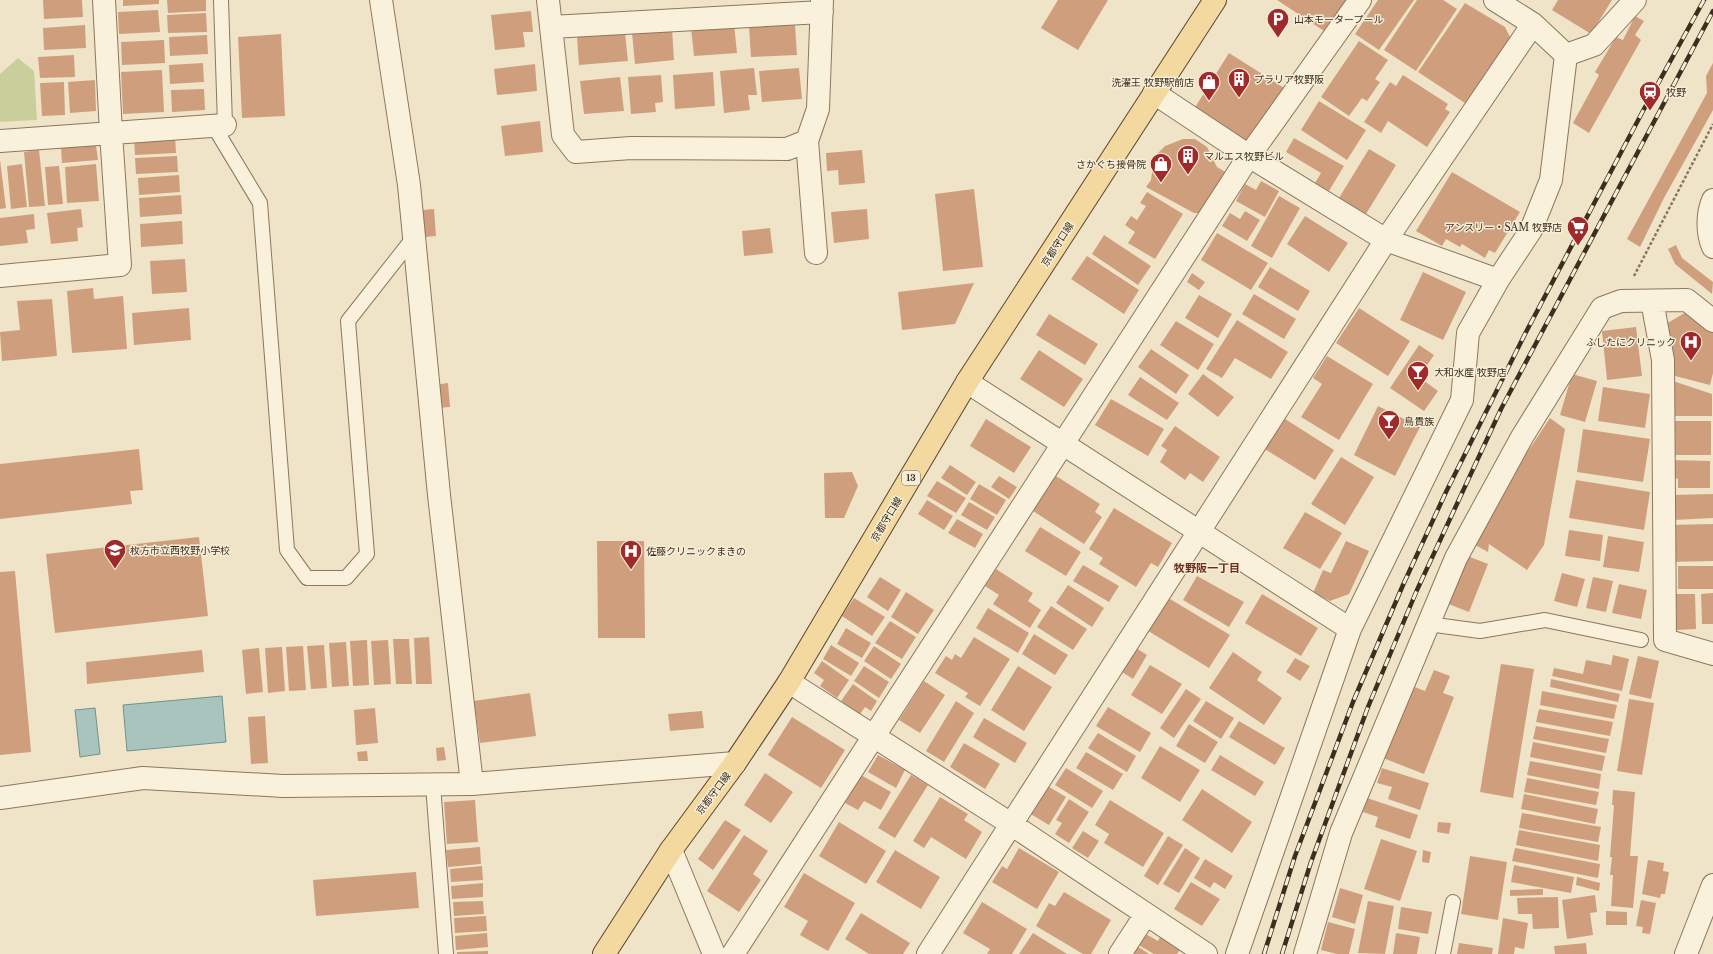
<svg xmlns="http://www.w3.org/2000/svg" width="1713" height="954" font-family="'Libre Baskerville','Noto Sans JP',serif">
<rect width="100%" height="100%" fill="#f0e4c8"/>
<path fill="#c9cf9b" d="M18,58L34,71L37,120L0,122V74Z"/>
<path fill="#a9c4bc" stroke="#6f938a" d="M222,696L226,742L127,751L123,705Z
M95,708L100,754L80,757L75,710Z"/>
<path fill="#cf9f7d" d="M43,0H82L83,17L44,19Z
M123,0H159V4L123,6Z
M167,0H206V11L168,13Z
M1058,0H1108L1078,50L1041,28Z
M1277,0H1349L1327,33Z
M1378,0H1414L1379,50L1355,34Z
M1417,0H1443L1457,9L1416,71L1384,50Z
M1558,0H1612L1591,34L1552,10Z
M1465,3L1505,27L1511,39L1465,103L1418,72Z
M158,10L160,32L119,34L118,12Z
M531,11L533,32H523L525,47L495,50L491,15Z
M206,13L207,32L168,33L167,15Z
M1635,16L1644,21L1635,35L1641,40L1589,133L1573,123L1599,75L1595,72L1616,37L1623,40Z
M734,24L737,53L694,56L691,28Z
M85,25L86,48L44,50L43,28Z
M795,25L797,55L751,57L749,27Z
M672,29L674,60L635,64L632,33Z
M625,33L628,61L579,65L577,37Z
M281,34L285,116L242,118L238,37Z
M207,35L208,54L170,56L169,37Z
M164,40L165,63L122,65L121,42Z
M1359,41L1388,60L1375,79L1380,82L1367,101L1362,98L1349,116L1321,97Z
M1229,53L1284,88L1250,143L1194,109Z
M74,55L75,77L40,78L38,57Z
M203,63L204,82L170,84L169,65Z
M1713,63V110L1664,198L1640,247L1627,239L1707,93L1706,76Z
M535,64L537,91L497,95L494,69Z
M754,68L757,95H748L750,110L724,113L720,71Z
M799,68L802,99L762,102L759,71Z
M162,70L164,112L123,114L121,72Z
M713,72L715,106L675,109L673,75Z
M661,75L663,102L655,103L656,112L631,114L628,77Z
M1403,75L1448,104L1445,109L1450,112L1427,147L1388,121L1381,133L1364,122L1390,82L1396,86Z
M620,77L624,111L584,114L580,81Z
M95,80L96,111L70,113L68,82Z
M64,82L65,115L42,116L40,83Z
M204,89L205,110L172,112L171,90Z
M1319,101L1366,130L1347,160L1301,130Z
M540,121L543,152L505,156L501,126Z
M175,136L176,153L135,155L134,139Z
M1294,138L1344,166L1329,191L1315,183L1321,173L1286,152Z
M1183,139H1195L1207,147L1217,167L1227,173L1203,213H1194L1146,187L1151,180L1153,165L1158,153L1165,146Z
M96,145L98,160L62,163L61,148Z
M1369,149L1396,165L1366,214L1339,198Z
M39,150L45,206L29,207L24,152Z
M862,150L865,183L839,185L838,170L827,171L826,153Z
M177,156L178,172L136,174L135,158Z
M0,160L6,208L0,209Z
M22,164L27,207L11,209L7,166Z
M96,164L99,201L67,203L65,167Z
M59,166L63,204L48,205L45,167Z
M1452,172L1520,212L1495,253L1489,250L1485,258L1462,244L1460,247L1446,239L1442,246L1416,231Z
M179,175L180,192L139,195L138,178Z
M1261,181L1279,191L1265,217L1236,201L1245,184L1256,190Z
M974,189L983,267L943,271L935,194Z
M1147,192L1183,214L1155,259L1128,243L1135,232L1125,225L1131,216L1137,220L1146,206L1140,203Z
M181,195L182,214L140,217L139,198Z
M1279,196L1300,208L1272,258L1251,246Z
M81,209L83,227L77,228L78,241L51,244L47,213Z
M434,209L436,236L425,237L423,210Z
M867,209L869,239L834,243L831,212Z
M1245,211L1260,220L1247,241L1222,226L1230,213L1240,219Z
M34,214L35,229L26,230L28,243L0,246V218Z
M1305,216L1348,243L1329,272L1287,244Z
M182,221L183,244L141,247L140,224Z
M770,228L773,253L744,256L742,231Z
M1217,233L1268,263L1251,290L1201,260Z
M1104,235L1151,266L1138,285L1092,254Z
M1676,245L1682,258L1713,282L1712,294L1675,264L1668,249Z
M1087,256L1139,290L1124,314L1071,279Z
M185,259L187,292L152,294L150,261Z
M1270,267L1310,291L1298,311L1258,287Z
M1423,272L1466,292L1443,340L1400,320Z
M1192,273L1205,282L1199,290L1187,282Z
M974,283L955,324L902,330L898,292Z
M93,288L94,299L123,296L127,349L72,353L67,291Z
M1254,294L1296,319L1284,339L1242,314Z
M1199,295L1232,314L1218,338L1185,318Z
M52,299L57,356L2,361L0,332L20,330L17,301Z
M189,308L191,340L134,345L132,313Z
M1359,308L1410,341L1388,376L1336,343Z
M1688,311L1713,333V373L1710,385L1675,376L1666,324Z
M1049,314L1098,344L1085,365L1036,335Z
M1237,320L1288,352L1271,379L1235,358L1222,378L1206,369Z
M1176,321L1214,344L1198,370L1160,345Z
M1636,327L1642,376L1607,380L1602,331Z
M1419,345L1434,355L1419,377L1438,391L1424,411L1390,388Z
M1151,349L1189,375L1176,394L1138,367Z
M1039,350L1083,379L1064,407L1020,379Z
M1327,356L1373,384L1339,440L1301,417L1322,384L1313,378Z
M1203,374L1234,397L1218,417L1188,394Z
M1572,374L1597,381L1585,422L1560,415Z
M1140,377L1179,403L1167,420L1128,395Z
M1670,380L1712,394V416H1670Z
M448,383L450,407L436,408L434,385Z
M1603,387L1650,394L1645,428L1598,421Z
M1111,399L1164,429L1148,456L1095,425Z
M1378,406L1420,427L1395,476L1354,455Z
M1282,417L1334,450L1315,480L1263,448Z
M1550,418L1565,429L1544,545L1527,570L1489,544L1488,552L1475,545L1489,510Z
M986,419L1031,447L1014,473L970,446Z
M1669,421H1711V455H1669Z
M1175,426L1220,457L1203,482L1190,473L1185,480L1160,462L1167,450L1161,446Z
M1583,429L1650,439L1643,482L1577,472Z
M139,449L143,490L130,491L132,504L0,519V464Z
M1341,457L1374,477L1345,525L1311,504Z
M1671,460L1710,461V488H1678V479L1671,476Z
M950,465L976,482L967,495L941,478Z
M852,472L858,486L844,518H825L824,473Z
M999,476L1017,487L1009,499L991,487Z
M1056,476L1100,504L1095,512L1102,517L1084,544L1033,511Z
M1576,480L1650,492L1644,530L1569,518Z
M937,481L966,498L956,513L927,496Z
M979,484L1006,500L997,515L970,499Z
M1713,494V518L1674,520L1673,495Z
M927,500L953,516L944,530L918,514Z
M969,502L995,517L987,530L961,515Z
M1114,508L1172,543L1158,567L1151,563L1136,587L1099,564L1103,558L1089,549Z
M1305,512L1342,533L1320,569L1283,548Z
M957,519L983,534L975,548L948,533Z
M1713,524V561L1669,562L1668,525Z
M1040,527L1081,552L1066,576L1025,551Z
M1569,530L1603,535L1600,561L1565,556Z
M1608,536L1644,542L1639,572L1603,567Z
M199,537L208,616L55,633L46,554Z
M597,541H644L645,638H598Z
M1346,541L1369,551L1349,594L1330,601L1313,593L1323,570L1331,573Z
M1465,555L1488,564L1469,612L1446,603Z
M1083,565L1119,586L1109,602L1073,581Z
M1678,566H1713V589H1678Z
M996,569L1033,593L1028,601L1041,610L1030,628L993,604L999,595L985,586Z
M15,571L31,752L0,755V572Z
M1562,573L1585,579L1577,607L1554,601Z
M1197,576L1244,602L1229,627L1183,600Z
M880,577L901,590L888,611L867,597Z
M1593,577L1613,581L1606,612L1586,608Z
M1619,584L1647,590L1641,619L1612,613Z
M1068,585L1104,608L1092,627L1056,603Z
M906,592L934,610L918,634L891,617Z
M1713,593V624H1702L1701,594Z
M1262,594L1318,628L1301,656L1245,623Z
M1676,594H1695L1696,629L1677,630Z
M1165,596L1230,635L1209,668L1145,629Z
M854,598L885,617L872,636L842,616Z
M1051,606L1087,629L1073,650L1037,627Z
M988,608L1029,633L1018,653L976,628Z
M890,621L916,637L902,659L875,643Z
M846,628L871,643L862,658L837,644Z
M1034,634L1068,655L1055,675L1022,654Z
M429,637L432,684H416L414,638Z
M974,637L1010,659L980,706L965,697L968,693L935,673L946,656L952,660L955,654L961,658Z
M393,639H409L412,684H396Z
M367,640L369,685L353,686L350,641Z
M388,640L391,684L374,685L371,641Z
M346,642L349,686L332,687L329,643Z
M324,645L327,688L311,689L307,646Z
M831,645L859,663L851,676L823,659Z
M303,646L306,690L289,691L286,647Z
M874,646L901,664L891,679L864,661Z
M282,647L285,691L268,693L265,648Z
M259,648L263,692L246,694L242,650Z
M1136,648L1147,655L1133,679L1122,672Z
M202,650L204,672L87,684L86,662Z
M1233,652L1262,672L1257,680L1282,698L1264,725L1209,688Z
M1613,655L1629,659L1622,691L1552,676L1554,668L1583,674L1586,660L1611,665Z
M1638,656L1659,661L1651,699L1629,694Z
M1295,658L1310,666L1300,681L1286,672Z
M822,661L849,680L837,698L820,686L824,680L814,673Z
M1501,664L1534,669L1513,798L1480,792Z
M1150,665L1182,684L1162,714L1131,695Z
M864,666L889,682L879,698L854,681Z
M1018,666L1052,687L1024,731L991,710Z
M1434,670L1450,676L1443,693L1454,697L1424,774L1383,758L1412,686L1425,691Z
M1551,679L1620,694L1618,702L1550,687Z
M924,681L945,695L920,733L899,720Z
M853,684L877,701L871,711L865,707L860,714L841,701Z
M1186,689L1201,699L1174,738L1160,728Z
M1542,691L1617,705L1614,719L1540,705Z
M530,693L536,736L480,743L474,701Z
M1629,699L1654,703L1642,775L1617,771Z
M956,701L974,713L944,762L926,751Z
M1206,701L1234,718L1221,739L1193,721Z
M1108,707L1151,733L1140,752L1096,726Z
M375,708L378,743L356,745L354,710Z
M1539,709L1613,722L1610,736L1536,722Z
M702,711L704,728L670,731L668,714Z
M265,716L268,763L251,764L248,717Z
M792,717L845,750L821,788L768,755Z
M984,718L1027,743L1015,763L973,737Z
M1239,721L1285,748L1275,765L1229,737Z
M1189,724L1218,742L1205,763L1176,746Z
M1536,726L1609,739L1606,753L1533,739Z
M1098,733L1136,756L1127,772L1088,748Z
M1533,742L1605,756L1602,771L1530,757Z
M964,743L1000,764L985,789L950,767Z
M1160,746L1200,770L1180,802L1141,778Z
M444,747L446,760L437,761L436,748Z
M367,751L368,761H358L357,752Z
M1086,752L1123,774L1113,790L1076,768Z
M878,755L905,770L896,788L868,772Z
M1220,755L1264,782L1255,796L1211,770Z
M1530,761L1601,774L1599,789L1527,775Z
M1066,768L1103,791L1092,808L1055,785Z
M1382,768L1429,783L1420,810L1388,799L1392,787L1377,783Z
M765,773L793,792L771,823L744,805Z
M861,775L891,792L881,810L864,801L858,810L845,803Z
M911,775L928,785L895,838L878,828Z
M1527,778L1599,792L1596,805L1524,792Z
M1046,785L1066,797L1049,825L1029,813Z
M1202,789L1252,822L1232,853L1182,820Z
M1613,790L1635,792L1630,856H1638L1633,908L1611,906L1613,875H1610L1612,857H1610L1614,805H1612Z
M1524,794L1598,809L1595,824L1521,809Z
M940,797L968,814L964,820L982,832L966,859L931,837L924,848L913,841Z
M1367,798L1418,815L1410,839L1375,827L1378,817L1363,812Z
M1069,799L1089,812L1069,843L1055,834L1062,823L1056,820Z
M475,800L478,842L447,844L444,802Z
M1110,800L1164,833L1143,867L1104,843L1109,834L1095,825Z
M1522,813L1601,827L1598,842L1519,828Z
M725,820L741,830L713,870L698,859Z
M839,822L886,851L866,884L819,856Z
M1438,822L1451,823L1449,834L1437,832Z
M1519,830L1600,845L1598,861L1516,845Z
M1083,831L1099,841L1088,858L1072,848Z
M744,835L768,851L753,874L761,880L739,912L707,891Z
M1168,836L1183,845L1158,885L1144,876Z
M1381,839L1417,851L1400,901L1364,889Z
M480,847L481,864L448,867L446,850Z
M1019,848L1059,872L1037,909L992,882L1002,866L1007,869Z
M1185,848L1200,858L1179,893L1163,884Z
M1515,848L1600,864L1598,878L1512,861Z
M895,850L940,877L921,909L876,882Z
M1423,850L1431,852L1429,863L1422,862Z
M1470,856L1507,862L1498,920L1461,914Z
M1205,859L1233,876L1225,889L1214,882L1210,888L1194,878Z
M1648,860L1664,863L1663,871L1669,872L1665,894H1661L1660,898L1642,894Z
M1514,865L1574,877L1571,893L1511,882Z
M482,866L483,880L451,882L450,869Z
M416,872L419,908L316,916L313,880Z
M804,873L855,903L828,951L800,935L808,921L784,907Z
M1577,877L1600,883L1599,891L1576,885Z
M1191,882L1220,899L1202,926L1174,909Z
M483,883V897L452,899L451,886Z
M1340,888L1363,895L1355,924L1332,917Z
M1543,889V895L1510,896V890Z
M1064,892L1111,920L1091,954H1083L1036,926L1049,903L1055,906Z
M1595,895L1597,912L1590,913L1593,935L1567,939L1562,900Z
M1558,897L1559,928L1533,929L1532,914H1518L1517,898Z
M1641,900L1656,903L1650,934L1642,933L1643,927L1636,926Z
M483,901L484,914L454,916L453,902Z
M1368,901L1394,906L1385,954L1358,953Z
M982,902L1027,929L1012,954H987L990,949L963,933Z
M1401,907L1432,912L1428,934L1398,929Z
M1606,911L1627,912V925H1606Z
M861,913L910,943L903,954H869L845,939Z
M486,916L487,931L455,933L454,918Z
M1503,918L1528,923L1524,949L1515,947L1514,954H1498Z
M1328,922L1355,929L1349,954H1337L1321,950Z
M487,933L488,947L456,950L455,936Z
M1033,933L1067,954H1019Z
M1144,933L1158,941L1161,935L1181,948L1177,954H1154L1137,944Z
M1396,933L1420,937L1417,954H1393Z
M1459,943L1493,948L1492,954H1457Z
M1586,943L1587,954H1555L1554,946Z
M1137,946L1149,954H1132Z
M488,951V954H457V952Z"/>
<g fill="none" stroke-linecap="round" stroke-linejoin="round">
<g stroke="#8d765c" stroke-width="16">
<path id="service" d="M221,0L225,125
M213,125L260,203L287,550L307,578H346L367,554L348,321L414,237
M1428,624L1480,631L1545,620L1641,640
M433,785L446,954
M1443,954L1453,902"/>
</g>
<g stroke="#8d765c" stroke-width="24">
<path id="minor" d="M381,0L409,185L439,495L472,784
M548,0L563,135L576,152L631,148L787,149L807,141L818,109L822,0
M1495,0L1533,24L1566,55
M551,27L822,12
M1566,55L1594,45L1635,0
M1154,93L1249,156L1386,240L1498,280
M0,141L225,125
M807,141L816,253
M1713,200C1707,214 1707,233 1713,247
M0,276L120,265L111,133L104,0
M1652,301L1663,360L1665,640L1713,654
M967,382L1350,629
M789,682L1011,824L1206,954
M0,798L143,778L283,786L472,784L735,763
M671,850L714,954
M733,954L1249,156L1360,0
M928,954L1386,240L1533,24
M1120,954L1146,914
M1237,954L1350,629L1462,400L1468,333L1498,280L1531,230L1551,180L1566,55
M1305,954L1341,833L1456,558L1522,437L1602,308L1621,301L1687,300L1713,321
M1686,954L1713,885"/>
</g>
<g stroke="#5b4430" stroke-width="24">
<path id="primary" d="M604,954L671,850L735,763L789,682L967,382L1215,0"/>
</g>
<path stroke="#8d765c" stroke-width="2.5" stroke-dasharray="3 2" stroke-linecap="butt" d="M1634,276L1713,124"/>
<use href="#service" stroke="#faf1dc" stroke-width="14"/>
<use href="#minor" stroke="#faf1dc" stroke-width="22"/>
<use href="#primary" stroke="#f3d9a0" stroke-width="22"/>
<g stroke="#3d2e20" stroke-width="4.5">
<path id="rail" d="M1264,954L1295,856L1353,702L1403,585L1446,492L1525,334L1644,109L1704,0
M1282,954L1311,862L1368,707L1417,590L1501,409L1713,11"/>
</g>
<use href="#rail" stroke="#f7eed8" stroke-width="3" stroke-dasharray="9" stroke-linecap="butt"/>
</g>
<defs>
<g id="parking-pin" transform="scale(1.15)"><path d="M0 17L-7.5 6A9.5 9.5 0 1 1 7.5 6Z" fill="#9e2a2b" stroke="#f7eed8"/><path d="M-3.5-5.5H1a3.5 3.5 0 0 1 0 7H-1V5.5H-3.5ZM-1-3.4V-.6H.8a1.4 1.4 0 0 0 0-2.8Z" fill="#fff"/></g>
<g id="building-pin" transform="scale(1.15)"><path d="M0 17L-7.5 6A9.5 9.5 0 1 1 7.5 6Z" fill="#9e2a2b" stroke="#f7eed8"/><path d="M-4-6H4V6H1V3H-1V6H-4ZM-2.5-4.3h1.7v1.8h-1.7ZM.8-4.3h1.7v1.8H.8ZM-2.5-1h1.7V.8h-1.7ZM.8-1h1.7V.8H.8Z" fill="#fff"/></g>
<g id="shop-pin" transform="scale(1.15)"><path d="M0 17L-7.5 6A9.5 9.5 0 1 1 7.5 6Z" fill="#9e2a2b" stroke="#f7eed8"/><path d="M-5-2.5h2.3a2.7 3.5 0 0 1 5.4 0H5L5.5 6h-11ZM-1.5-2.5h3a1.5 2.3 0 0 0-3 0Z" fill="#fff"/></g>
<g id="station-pin" transform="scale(1.15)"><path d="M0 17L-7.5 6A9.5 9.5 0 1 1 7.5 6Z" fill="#9e2a2b" stroke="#f7eed8"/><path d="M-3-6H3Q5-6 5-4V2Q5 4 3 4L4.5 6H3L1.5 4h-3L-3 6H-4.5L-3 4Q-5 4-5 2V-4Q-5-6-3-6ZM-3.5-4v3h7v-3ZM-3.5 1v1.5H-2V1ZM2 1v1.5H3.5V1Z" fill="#fff"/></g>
<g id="supermarket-pin" transform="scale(1.15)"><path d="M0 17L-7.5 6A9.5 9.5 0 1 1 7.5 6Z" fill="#9e2a2b" stroke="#f7eed8"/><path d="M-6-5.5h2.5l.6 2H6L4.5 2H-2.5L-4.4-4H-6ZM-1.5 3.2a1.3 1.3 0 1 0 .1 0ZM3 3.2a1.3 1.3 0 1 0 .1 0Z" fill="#fff"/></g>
<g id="hospital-pin" transform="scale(1.15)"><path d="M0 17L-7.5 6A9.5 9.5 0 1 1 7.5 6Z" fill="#9e2a2b" stroke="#f7eed8"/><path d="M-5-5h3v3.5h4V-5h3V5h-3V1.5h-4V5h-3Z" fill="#fff"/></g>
<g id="bar-pin" transform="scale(1.15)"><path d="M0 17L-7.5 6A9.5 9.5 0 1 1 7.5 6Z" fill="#9e2a2b" stroke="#f7eed8"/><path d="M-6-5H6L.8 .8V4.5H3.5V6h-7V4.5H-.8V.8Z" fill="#fff"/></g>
<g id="school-pin" transform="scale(1.15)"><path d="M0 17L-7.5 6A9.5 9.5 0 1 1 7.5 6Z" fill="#9e2a2b" stroke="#f7eed8"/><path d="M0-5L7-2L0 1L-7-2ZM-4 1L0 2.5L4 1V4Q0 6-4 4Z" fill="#fff"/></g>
</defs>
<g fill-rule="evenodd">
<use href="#parking-pin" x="1278" y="19"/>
<use href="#building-pin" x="1239" y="79"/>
<use href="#shop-pin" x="1209" y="82"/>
<use href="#station-pin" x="1650" y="92"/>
<use href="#building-pin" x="1188" y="156"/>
<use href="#shop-pin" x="1161" y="164"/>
<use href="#supermarket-pin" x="1578" y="227"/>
<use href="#hospital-pin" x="1691" y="342"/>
<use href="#bar-pin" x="1418" y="372"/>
<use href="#bar-pin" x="1389" y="421"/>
<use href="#school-pin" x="115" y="550"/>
<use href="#hospital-pin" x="631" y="551"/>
</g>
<g text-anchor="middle" stroke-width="3" stroke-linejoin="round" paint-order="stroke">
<rect fill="#f7eed8" stroke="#756857" stroke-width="1" x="902" y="471" width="18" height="14" rx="3"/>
<g font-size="9" font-weight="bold" fill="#3d2e20">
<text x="911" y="481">13</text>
</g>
<g font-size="10" fill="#3d2e20" stroke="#f7eed8" text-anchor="start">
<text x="1294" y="23">山本モータープール</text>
<text x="1254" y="83">プラリア牧野阪</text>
<text x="1194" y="86" text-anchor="end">洗濯王 牧野駅前店</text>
<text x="1666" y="96">牧野</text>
<text x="1204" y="160">マルエス牧野ビル</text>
<text x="1146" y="168" text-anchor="end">さかぐち接骨院</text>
<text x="1562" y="231" text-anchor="end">アンスリー・SAM 牧野店</text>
<text x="1676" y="346" text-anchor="end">ふしたにクリニック</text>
<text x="1434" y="376">大和水産 牧野店</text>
<text x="1404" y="425">鳥貴族</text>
<text x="130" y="554">枚方市立西牧野小学校</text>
<text x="646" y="555">佐藤クリニックまきの</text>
</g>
<g font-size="10" fill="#3d2e20" stroke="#f7eed8">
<text transform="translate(1057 244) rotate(-57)" y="4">京都守口線</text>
<text transform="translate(886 519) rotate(-59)" y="4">京都守口線</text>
<text transform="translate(713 793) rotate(-53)" y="4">京都守口線</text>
</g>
<g font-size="11" font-weight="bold" fill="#6b2e1e" stroke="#f7eed8">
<text x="1207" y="572">牧野阪一丁目</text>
</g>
</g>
</svg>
